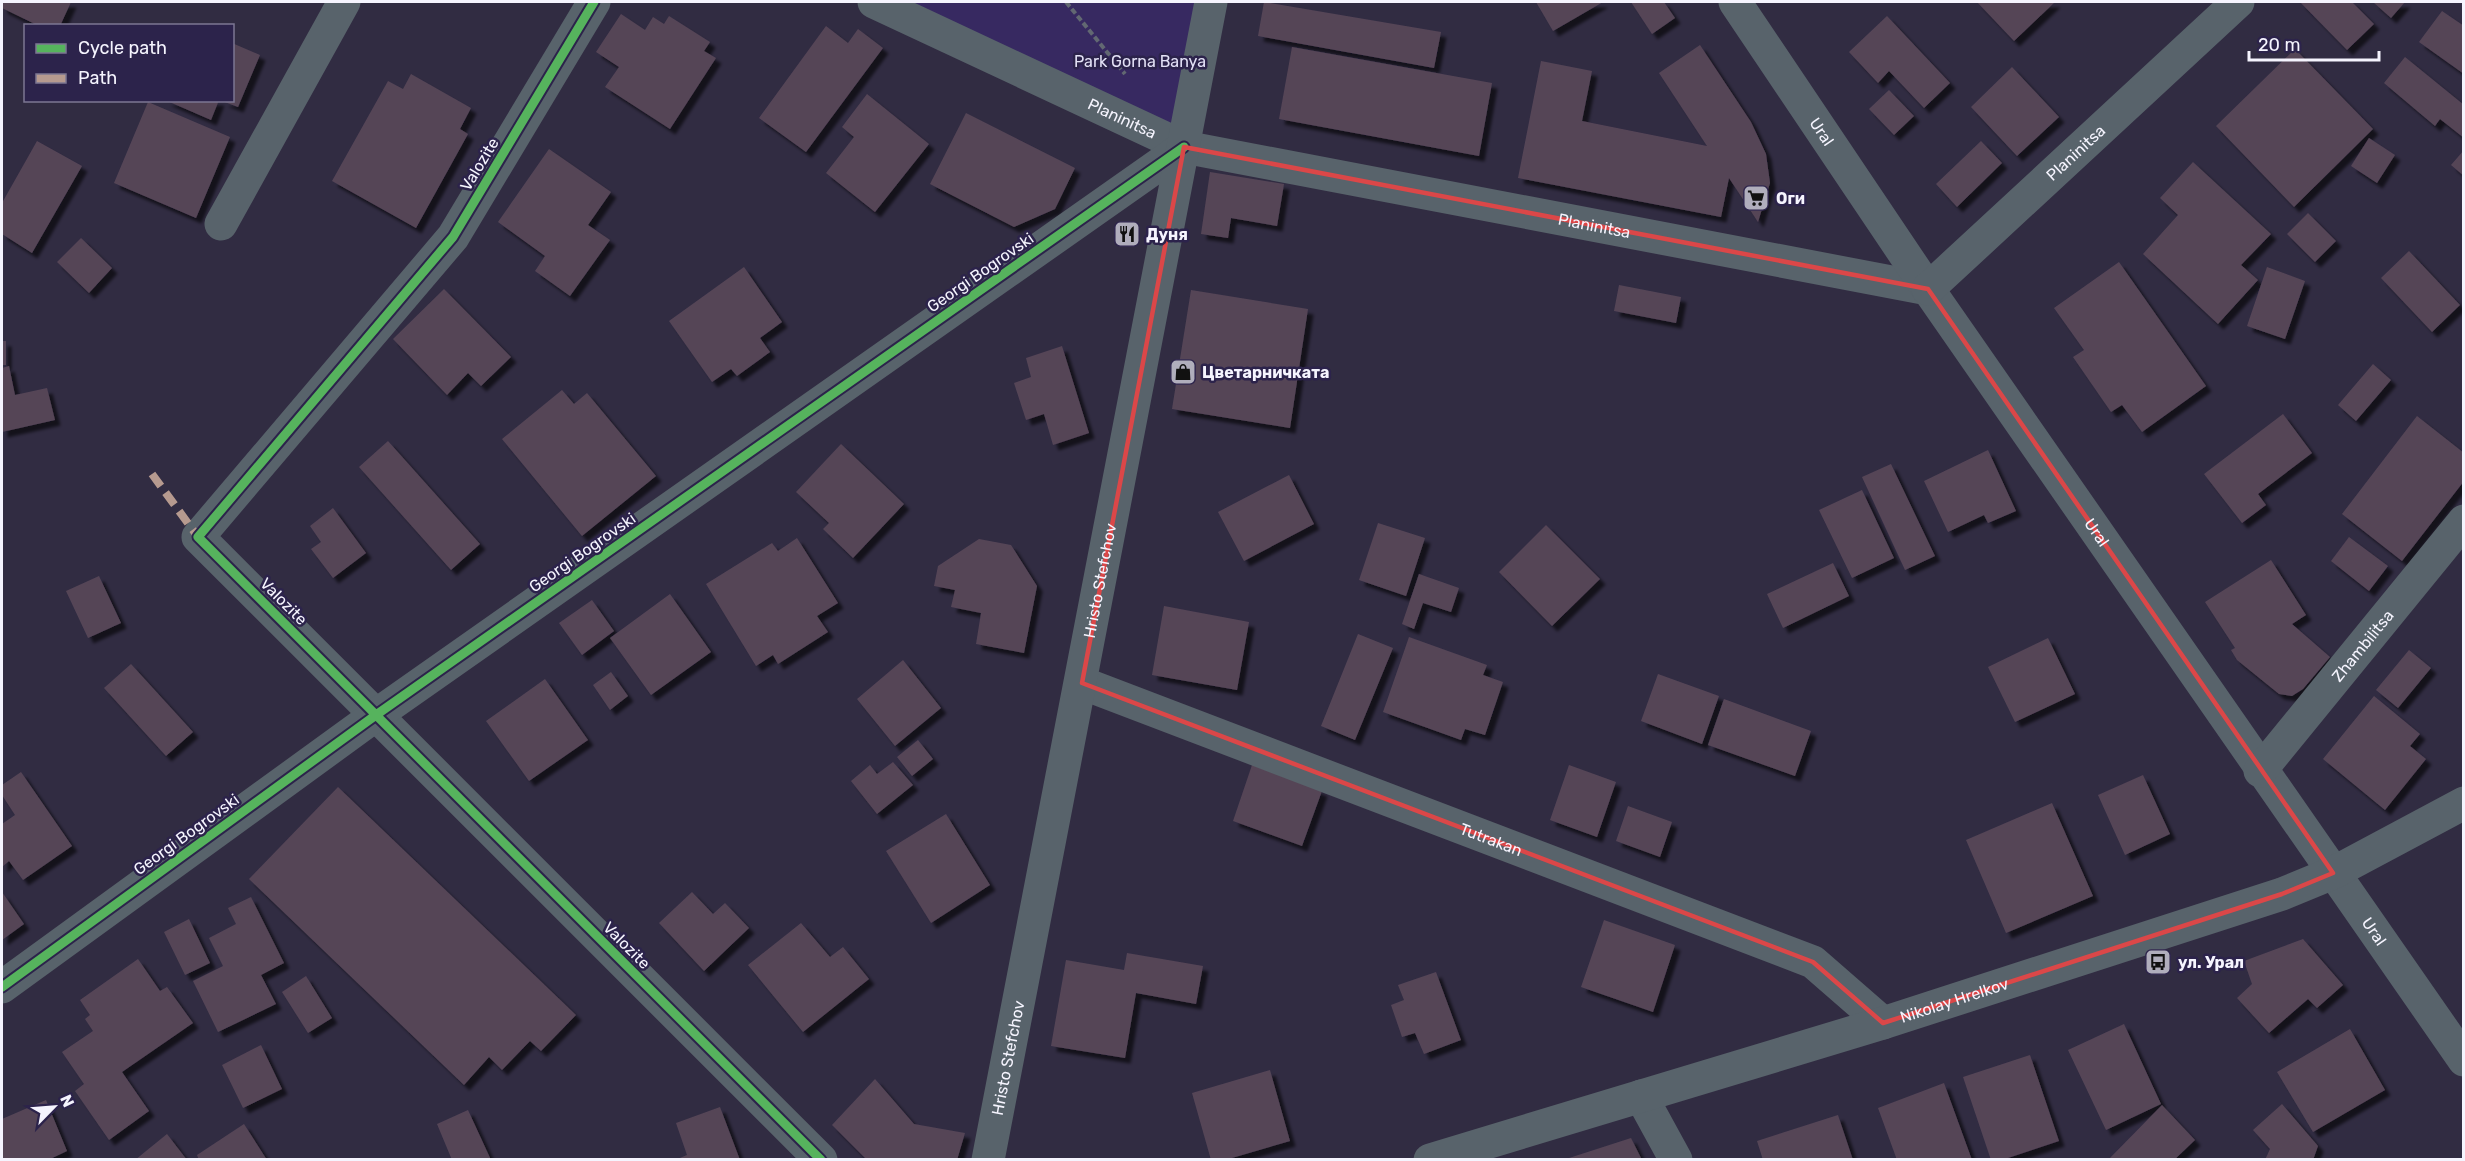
<svg xmlns="http://www.w3.org/2000/svg" width="2465" height="1161" font-family="Rubik,sans-serif">
<defs>
<filter id="shadow"><feDropShadow dx="5.5" dy="5.5" stdDeviation="1.5" flood-color="#0009"/></filter>
</defs>
<rect width="100%" height="100%" fill="#312c42"/>
<path fill="#372961" d="M874,2H1211L1184,147Z"/>
<path fill="#554557" filter="url(#shadow)" d="M2,2H71L60,26H39L2,8Z
M1264,2L1441,32L1434,68L1258,36Z
M1536,2H1603L1553,31Z
M1631,2H1664L1675,18L1652,34Z
M1977,2H2055L2014,41Z
M2300,2H2352L2374,24L2347,50Z
M2373,2H2405L2391,18Z
M2442,11L2464,26V74L2419,42Z
M621,14L645,30L653,17L664,24L669,16L710,42L704,51L716,58L670,129L605,87L619,67L596,52Z
M1887,16L1950,83L1924,108L1889,71L1878,83L1849,52Z
M826,26L848,43L858,29L883,48L806,152L759,118Z
M232,43L260,55L238,107L222,101L232,100Z
M1700,45L1751,122L1766,154L1770,183L1758,222L1729,178L1721,217L1518,178L1541,61L1592,71L1582,121L1707,146L1659,73Z
M1292,47L1492,83L1479,156L1279,119Z
M2295,49L2373,129L2294,207L2216,126Z
M2405,57L2464,105V138L2440,119L2435,126L2384,83Z
M2012,67L2059,117L2017,156L1971,107Z
M411,74L471,108L460,129L468,134L416,228L332,181L388,81L403,89Z
M1889,90L1914,116L1894,135L1869,109Z
M867,94L929,144L875,212L826,173L854,137L842,127Z
M165,100H219L211,120Z
M148,102L230,137L196,218L114,183Z
M966,113L1075,168L1055,209L1014,227L930,184Z
M2369,138L2395,155L2377,183L2351,166Z
M37,141L82,166L32,253L2,234V203Z
M1981,141L2002,163L1957,207L1936,184Z
M549,149L611,192L588,225L610,240L570,296L535,271L545,256L498,222Z
M2464,150V176L2451,165Z
M2193,162L2271,234L2241,265L2258,280L2218,324L2143,254L2178,215L2160,198Z
M1210,172L1284,184L1277,226L1231,218L1228,238L1201,234Z
M2308,213L2336,241L2315,262L2287,234Z
M81,238L112,268L89,293L57,262Z
M2409,251L2460,305L2432,332L2381,278Z
M2119,262L2206,386L2142,432L2122,405L2111,412L2073,357L2084,350L2054,308Z
M744,267L782,322L760,338L770,352L737,376L731,369L712,382L669,321Z
M2267,267L2305,281L2285,339L2247,326Z
M1619,285L1681,297L1676,323L1614,311Z
M444,289L511,357L481,386L468,373L447,395L393,339Z
M1191,290L1308,309L1290,428L1172,409Z
M2,341H6V365H2Z
M1062,346L1089,433L1053,445L1044,414L1026,420L1014,383L1031,377L1026,358Z
M2373,364L2391,380L2356,421L2338,405Z
M9,366L15,395L47,388L55,420L2,432V368Z
M562,390L574,404L587,393L656,476L582,536L502,439Z
M2283,414L2312,453L2258,494L2266,505L2242,523L2204,474Z
M2417,416L2464,453V481L2402,561L2342,514Z
M388,441L480,544L451,570L359,467Z
M841,444L904,504L853,558L823,529L829,523L796,492Z
M1988,450L2016,511L1988,523L1984,515L1948,532L1924,481Z
M1891,464L1935,556L1905,570L1862,477Z
M1289,475L1314,524L1244,561L1218,512Z
M1862,490L1894,558L1852,578L1819,510Z
M333,508L366,553L333,578L311,549L321,542L310,526Z
M1378,523L1425,538L1406,596L1359,580Z
M1546,525L1600,579L1552,626L1499,572Z
M2349,537L2388,566L2369,591L2331,561Z
M797,538L838,603L817,616L828,632L778,664L773,655L756,666L706,584L772,543L778,551Z
M979,539L1011,545L1037,586L1024,653L976,644L981,613L951,607L955,590L934,586L938,566Z
M2271,560L2306,615L2292,624L2330,657L2303,689L2292,696L2279,694L2237,660L2231,650L2235,648L2205,602Z
M1833,563L1849,596L1783,628L1767,594Z
M1419,574L1459,588L1451,612L1423,603L1414,629L1402,624Z
M99,576L121,623L88,638L66,591Z
M670,594L711,652L651,695L610,638Z
M592,600L614,631L582,655L559,623Z
M1164,606L1249,622L1237,690L1152,675Z
M1358,634L1393,648L1355,740L1321,726Z
M1409,637L1487,665L1483,675L1503,682L1485,735L1465,729L1461,740L1383,712Z
M2048,638L2075,694L2015,722L1988,667Z
M2409,650L2431,668L2398,708L2376,690Z
M903,660L941,708L895,746L857,699Z
M131,664L193,732L166,756L104,688Z
M611,672L628,696L610,710L593,685Z
M1658,674L1719,696L1702,744L1641,721Z
M545,679L588,740L529,781L486,721Z
M2374,696L2420,734L2410,746L2426,759L2385,810L2323,759Z
M1724,699L1811,731L1795,776L1708,745Z
M918,740L933,759L912,776L897,757Z
M893,762L913,785L877,814L851,781L870,765L877,774Z
M1252,765L1322,791L1302,846L1233,821Z
M1569,765L1616,782L1597,837L1550,820Z
M21,772L72,846L23,880L9,861L2,867V824L15,815L2,795V785Z
M2143,775L2170,834L2125,855L2098,795Z
M338,787L576,1015L541,1051L530,1041L502,1070L489,1057L464,1085L249,879Z
M2052,803L2093,896L2006,933L1966,840Z
M1628,806L1672,822L1660,857L1616,841Z
M946,814L990,885L931,923L886,851Z
M2,892L24,924L2,940Z
M692,892L713,914L725,903L749,928L704,971L659,923Z
M251,897L284,963L261,975L276,1004L218,1032L193,981L223,966L209,938L236,924L228,908Z
M189,919L210,963L185,975L164,932Z
M1604,920L1675,945L1653,1012L1581,987Z
M801,923L830,957L843,947L869,979L803,1032L748,965Z
M2303,939L2343,985L2317,1008L2308,999L2269,1033L2237,998L2252,984L2244,961Z
M1127,953L1203,966L1196,1004L1136,993L1125,1058L1051,1046L1066,960L1124,970Z
M138,959L160,991L167,987L193,1023L122,1072L149,1111L109,1140L75,1091L84,1084L62,1052L93,1031L85,1019L90,1015L80,1000Z
M1436,972L1461,1040L1424,1054L1415,1033L1402,1037L1391,1005L1404,1000L1398,985Z
M306,976L332,1018L308,1033L282,992Z
M2124,1024L2161,1104L2106,1130L2068,1050Z
M2350,1029L2385,1090L2313,1132L2277,1072Z
M261,1045L282,1089L243,1108L222,1065Z
M2030,1055L2059,1141L2002,1160H1991L1963,1077Z
M1270,1070L1290,1141L1225,1160H1211L1192,1093Z
M875,1079L914,1124L965,1133L957,1160H867L832,1125Z
M1944,1083L1972,1160H1897L1878,1108Z
M46,1100L67,1151L48,1160H2V1119Z
M2282,1104L2318,1146L2313,1160H2265L2270,1149L2253,1130Z
M2162,1105L2195,1140L2174,1160H2108Z
M720,1107L740,1160H675L687,1155L676,1123Z
M468,1110L491,1160H452L437,1124Z
M1838,1115L1853,1160H1763L1757,1141Z
M244,1124L267,1160H199L197,1155Z
M167,1134L187,1160H135Z
M1631,1138L1642,1160H1566V1159Z"/>
<g fill="none" stroke-linecap="round" stroke-linejoin="round">
<path stroke="#626872" stroke-width="4" stroke-dasharray="6 3" stroke-linecap="butt" d="M1066,2L1125,74"/>
<g stroke="#58636b" stroke-width="33">
<path d="M594,2L453,237L198,537L821,1160"/>
<path id="s1" d="M874,2L1184,147L1928,289"/>
<path id="s2" d="M1735,2L1928,289L2464,1060"/>
<path d="M221,224L344,2"/>
<path id="s3" d="M1928,289L2238,2"/>
<path id="s4" d="M1082,683L1813,962L1883,1023"/>
<path id="s5" d="M2260,771L2464,521"/>
<path d="M2,987L376,715L1184,147"/>
<path d="M1641,1096L1676,1160"/>
<path id="s6" d="M988,1160L1211,2"/>
<path id="s7" d="M1430,1160L1883,1023L2282,894L2333,873L2464,803"/>
</g>
<path stroke="#b69a8f" stroke-width="8" stroke-dasharray="15 8" stroke-linecap="butt" d="M152,474L198,537"/>
<g stroke="#2c234b" stroke-width="13">
<path id="cycleway" d="M594,2L453,237L198,537L821,1160
M2,987L376,715L1184,147"/>
</g>
<use href="#cycleway" stroke="#56b35d" stroke-width="9"/>
</g>
<path fill="none" stroke="#db4748" stroke-width="4.5" stroke-linejoin="round" d="M1184,147L1928,289L2333,873L2282,894L1883,1023L1813,962L1082,683Z"/>
<defs>
<g id="supermarket-square" transform="scale(1.35)"><rect x="-9" y="-9" width="18" height="18" rx="4" fill="#b0aebc" stroke="#2c234b"/><path d="M-6-5.5h2.5l.6 2H6L4.5 2H-2.5L-4.4-4H-6ZM-1.5 3.2a1.3 1.3 0 1 0 .1 0ZM3 3.2a1.3 1.3 0 1 0 .1 0Z" fill="#111"/></g>
<g id="restaurant-square" transform="scale(1.35)"><rect x="-9" y="-9" width="18" height="18" rx="4" fill="#b0aebc" stroke="#2c234b"/><path d="M-5-6h1v4h1v-4h1v4h1v-4h1v5L-1.5 .5V6h-2V.5L-5-1ZM5-6V6H3V1.5H1.5Q1.5-4 5-6Z" fill="#111"/></g>
<g id="shop-square" transform="scale(1.35)"><rect x="-9" y="-9" width="18" height="18" rx="4" fill="#b0aebc" stroke="#2c234b"/><path d="M-5-2.5h2.3a2.7 3.5 0 0 1 5.4 0H5L5.5 6h-11ZM-1.5-2.5h3a1.5 2.3 0 0 0-3 0Z" fill="#111"/></g>
<g id="bus-square" transform="scale(1.35)"><rect x="-9" y="-9" width="18" height="18" rx="4" fill="#b0aebc" stroke="#2c234b"/><path d="M-5-6H5V4H4V6H2V4H-2V6H-4V4H-5ZM-3.5-4V0h7V-4ZM-3.5 1.2v1.5H-2V1.2ZM2 1.2v1.5H3.5V1.2Z" fill="#111"/></g>
</defs>
<g fill-rule="evenodd">
<use href="#supermarket-square" x="1756" y="198"/>
<use href="#restaurant-square" x="1127" y="234"/>
<use href="#shop-square" x="1183" y="372"/>
<use href="#bus-square" x="2158" y="962"/>
</g>
<g text-anchor="middle" stroke-width="5" stroke-linejoin="round" paint-order="stroke">
<g font-size="16" fill="#e3e1f6" stroke="#2c234b">
<text x="1140" y="67">Park Gorna Banya</text>
</g>
<g font-size="16" fill="#f5f4fe" stroke="#2c234b">
<text dy="6" stroke="none"><textPath href="#s1" startOffset="274">Planinitsa</textPath></text>
<text dy="6" stroke="none"><textPath href="#s2" startOffset="156">Ural</textPath></text>
<text dy="6" stroke="none"><textPath href="#s3" startOffset="201">Planinitsa</textPath></text>
<text transform="translate(479 164) rotate(-59)" y="6">Valozite</text>
<text dy="6" stroke="none"><textPath href="#s1" startOffset="760">Planinitsa</textPath></text>
<text transform="translate(980 272) rotate(-35)" y="6">Georgi Bogrovski</text>
<text dy="6" stroke="none"><textPath href="#s2" startOffset="642">Ural</textPath></text>
<text transform="translate(582 552) rotate(-35)" y="6">Georgi Bogrovski</text>
<text dy="6" stroke="none"><textPath href="#s6" startOffset="590">Hristo Stefchov</textPath></text>
<text transform="translate(284 601) rotate(45)" y="6">Valozite</text>
<text dy="6" stroke="none"><textPath href="#s5" startOffset="162">Zhambilitsa</textPath></text>
<text transform="translate(186 834) rotate(-36)" y="6">Georgi Bogrovski</text>
<text dy="6" stroke="none"><textPath href="#s4" startOffset="438">Tutrakan</textPath></text>
<text dy="6" stroke="none"><textPath href="#s2" startOffset="1128">Ural</textPath></text>
<text transform="translate(627 945) rotate(45)" y="6">Valozite</text>
<text dy="6" stroke="none"><textPath href="#s7" startOffset="548">Nikolay Hrelkov</textPath></text>
<text dy="6" stroke="none"><textPath href="#s6" startOffset="104">Hristo Stefchov</textPath></text>
</g>
<g font-size="16" font-weight="bold" fill="#f5f4fe" stroke="#2c234b" text-anchor="start">
<text x="1776" y="204">Оги</text>
<text x="1146" y="240">Дуня</text>
<text x="1202" y="378">Цветарничката</text>
<text x="2178" y="968">ул. Урал</text>
</g>
</g>
<rect width="2465" height="1161" fill="none" stroke="#f5f4fe" stroke-width="6"/>
<rect x="24" y="24" width="210" height="78" fill="#2c234b" stroke="#7c7793" stroke-width="1.5"/>
<rect x="36" y="44" width="30" height="9" fill="#56b35d" stroke="#7c7793" stroke-width="1.5"/>
<text x="78" y="54" font-size="18" fill="#f5f4fe">Cycle path</text>
<rect x="36" y="74" width="30" height="9" fill="#b69a8f" stroke="#7c7793" stroke-width="1.5"/>
<text x="78" y="84" font-size="18" fill="#f5f4fe">Path</text>
<g transform="translate(54 1107) rotate(65)" stroke="#2c234b" stroke-width="4.5" paint-order="stroke">
<path d="M0-4.5L10 22L0 15L-10 22Z" fill="#f5f4fe"/>
<text y="-9" font-size="16" font-weight="bold" text-anchor="middle" fill="#f5f4fe">N</text>
</g>
<path d="M2249 51v9h130v-9" fill="none" stroke="#f5f4fe" stroke-width="3"/>
<text x="2258" y="51" font-size="18" fill="#f5f4fe" stroke="#2c234b" stroke-width="4.5" paint-order="stroke">20 m</text>
</svg>
